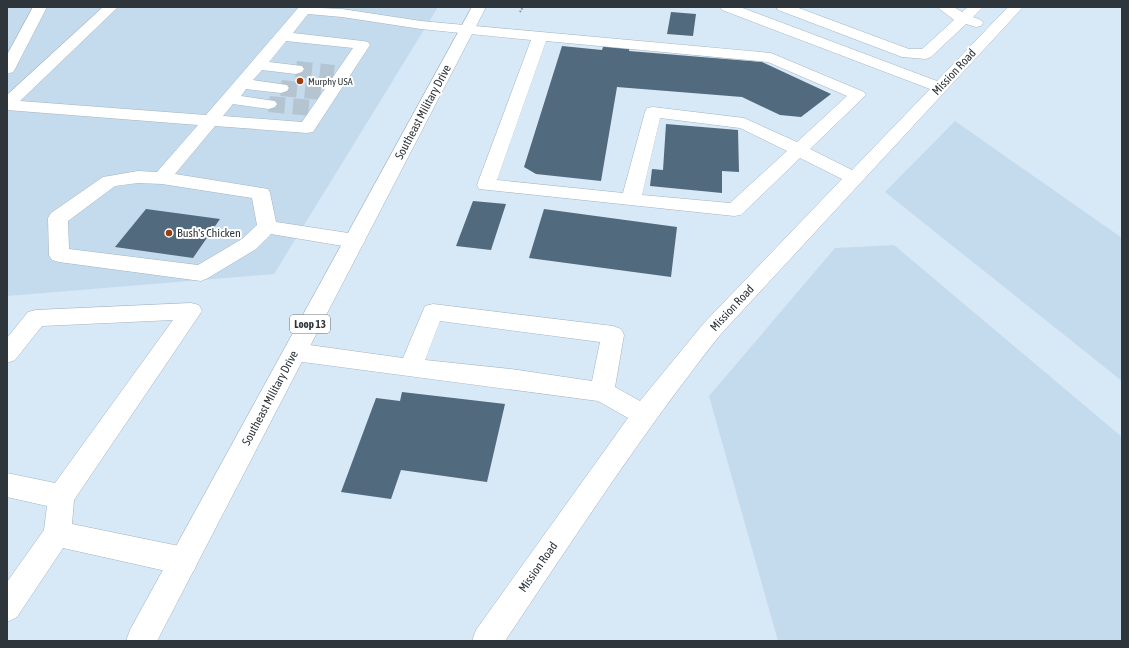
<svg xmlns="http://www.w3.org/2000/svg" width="1129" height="648" font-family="'Asap Condensed',sans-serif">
<rect width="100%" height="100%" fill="#d7e8f7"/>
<path fill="#c4dbee" d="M7,7H438L274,274L7,296Z
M955,121L1122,238V381L885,192Z
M894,245L1122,437V641H778L709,396L835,248Z"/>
<path fill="#516a7e" d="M671,12L696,14L693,36L667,34Z
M604,44L630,46L629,51L762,62L831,94L801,117L780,115L742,97L617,87L601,181L536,174L524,167L562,46L602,50Z
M666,124L738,130L739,172L722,171V193L650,186L652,169L663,170Z
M473,201L506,204L491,250L456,246Z
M146,209L220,219L193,258L115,247Z
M544,209L677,227L671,277L529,258Z
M402,392L505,404L487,482L401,470L391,499L341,492L376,398L400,401Z"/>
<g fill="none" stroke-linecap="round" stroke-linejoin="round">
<path stroke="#b5c4d1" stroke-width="16" stroke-dasharray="16 8" stroke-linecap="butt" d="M296,69L334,73
M281,88L321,92
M269,104L311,108"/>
<g stroke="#a3b4c2" stroke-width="1">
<path id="minor" d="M33,7H47L15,69L13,72L7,74V55Z
M103,7H118L20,101L206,115L299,7L342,9L421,21L771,53L864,92L866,95L810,149L852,170L930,89L722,10L720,7H740L937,81L1008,7H1023L720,335C642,433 575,537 505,641H472L476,630L628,418L598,401L295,361L287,358L284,352L287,346L295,343L403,358L425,306L433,304L613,326L621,329L624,335L615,387L640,401L704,323L842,179L800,158L741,215L734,216L479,189L477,185L531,40L421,29L342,17L308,14L293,33L363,41L368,42L370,45L313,132L307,133L215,126L175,174L268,189L270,193L276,222L355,234L362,236L365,241L362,246L355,248L271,234L256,249L208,278L201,281L59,262L52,260L49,255L48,218L51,213L103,177L138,171L157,172L198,125L7,110V95ZM286,41L353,48L302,122L223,116L233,104L269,109L275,107L277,104L275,101L241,96L246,89L281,93L287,91L289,88L287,85L253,80L262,70L296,74L302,72L304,69L302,66L269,62ZM546,41L768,62L847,96L797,142L744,118L653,107L647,108L645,112L623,193L497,180ZM660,118L740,128L787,151L730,203L642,195ZM138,183L162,184L252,198L257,225L242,239L198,265L69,249L68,221L115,186ZM440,321L600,342L592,381L511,369L425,360Z
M776,7H796L909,49H922L954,20L937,7H954L962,12L968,7H983L973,17L981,20L983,23L981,26L976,27L966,24L931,57L926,59L902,57L778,10Z
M191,303L199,305L202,311L74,500L72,524L184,547L194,551L198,561L194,571L184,575L63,548L17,617L7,622V582L44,530L47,506L7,497V473L55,483L173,320L42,326L15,360L7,363V338L28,312L36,310Z"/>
</g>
<g stroke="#a3b4c2" stroke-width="1">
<path id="major" d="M472,7H486L157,641H126L130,630Z"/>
</g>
<path stroke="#8a96a0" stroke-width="2" stroke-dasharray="1.5 1.5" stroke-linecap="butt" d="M520,12L523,7"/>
<use href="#minor" fill="#fff" fill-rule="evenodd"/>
<use href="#major" fill="#fff" fill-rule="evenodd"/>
</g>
<g fill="#a03c0b" stroke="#fff" stroke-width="1.5">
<circle cx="300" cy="81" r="4"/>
<circle cx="169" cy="233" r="4"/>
</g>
<g text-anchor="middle" stroke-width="4" stroke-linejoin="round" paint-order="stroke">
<g font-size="10" fill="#2f363b" stroke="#fff" text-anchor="start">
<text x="308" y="85">Murphy USA</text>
</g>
<rect fill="#fff" stroke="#6d7276" stroke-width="1" x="290" y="315" width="40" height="18" rx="3"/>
<g font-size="11" font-weight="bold" fill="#2f363b">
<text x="310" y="328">Loop 13</text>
</g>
<g font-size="12" fill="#2f363b" stroke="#fff">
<text transform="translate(954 72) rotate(-47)" y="4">Mission Road</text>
<text transform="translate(423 112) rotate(-62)" y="4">Southeast Military Drive</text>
<text transform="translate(732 308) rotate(-47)" y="4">Mission Road</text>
<text transform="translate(270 398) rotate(-62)" y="4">Southeast Military Drive</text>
<text transform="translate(538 567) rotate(-55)" y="4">Mission Road</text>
</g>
<g font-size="12" fill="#2f363b" stroke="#fff" text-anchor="start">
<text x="177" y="237">Bush's Chicken</text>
</g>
</g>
<rect width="1129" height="648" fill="none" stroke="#2f363b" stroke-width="16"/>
</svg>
